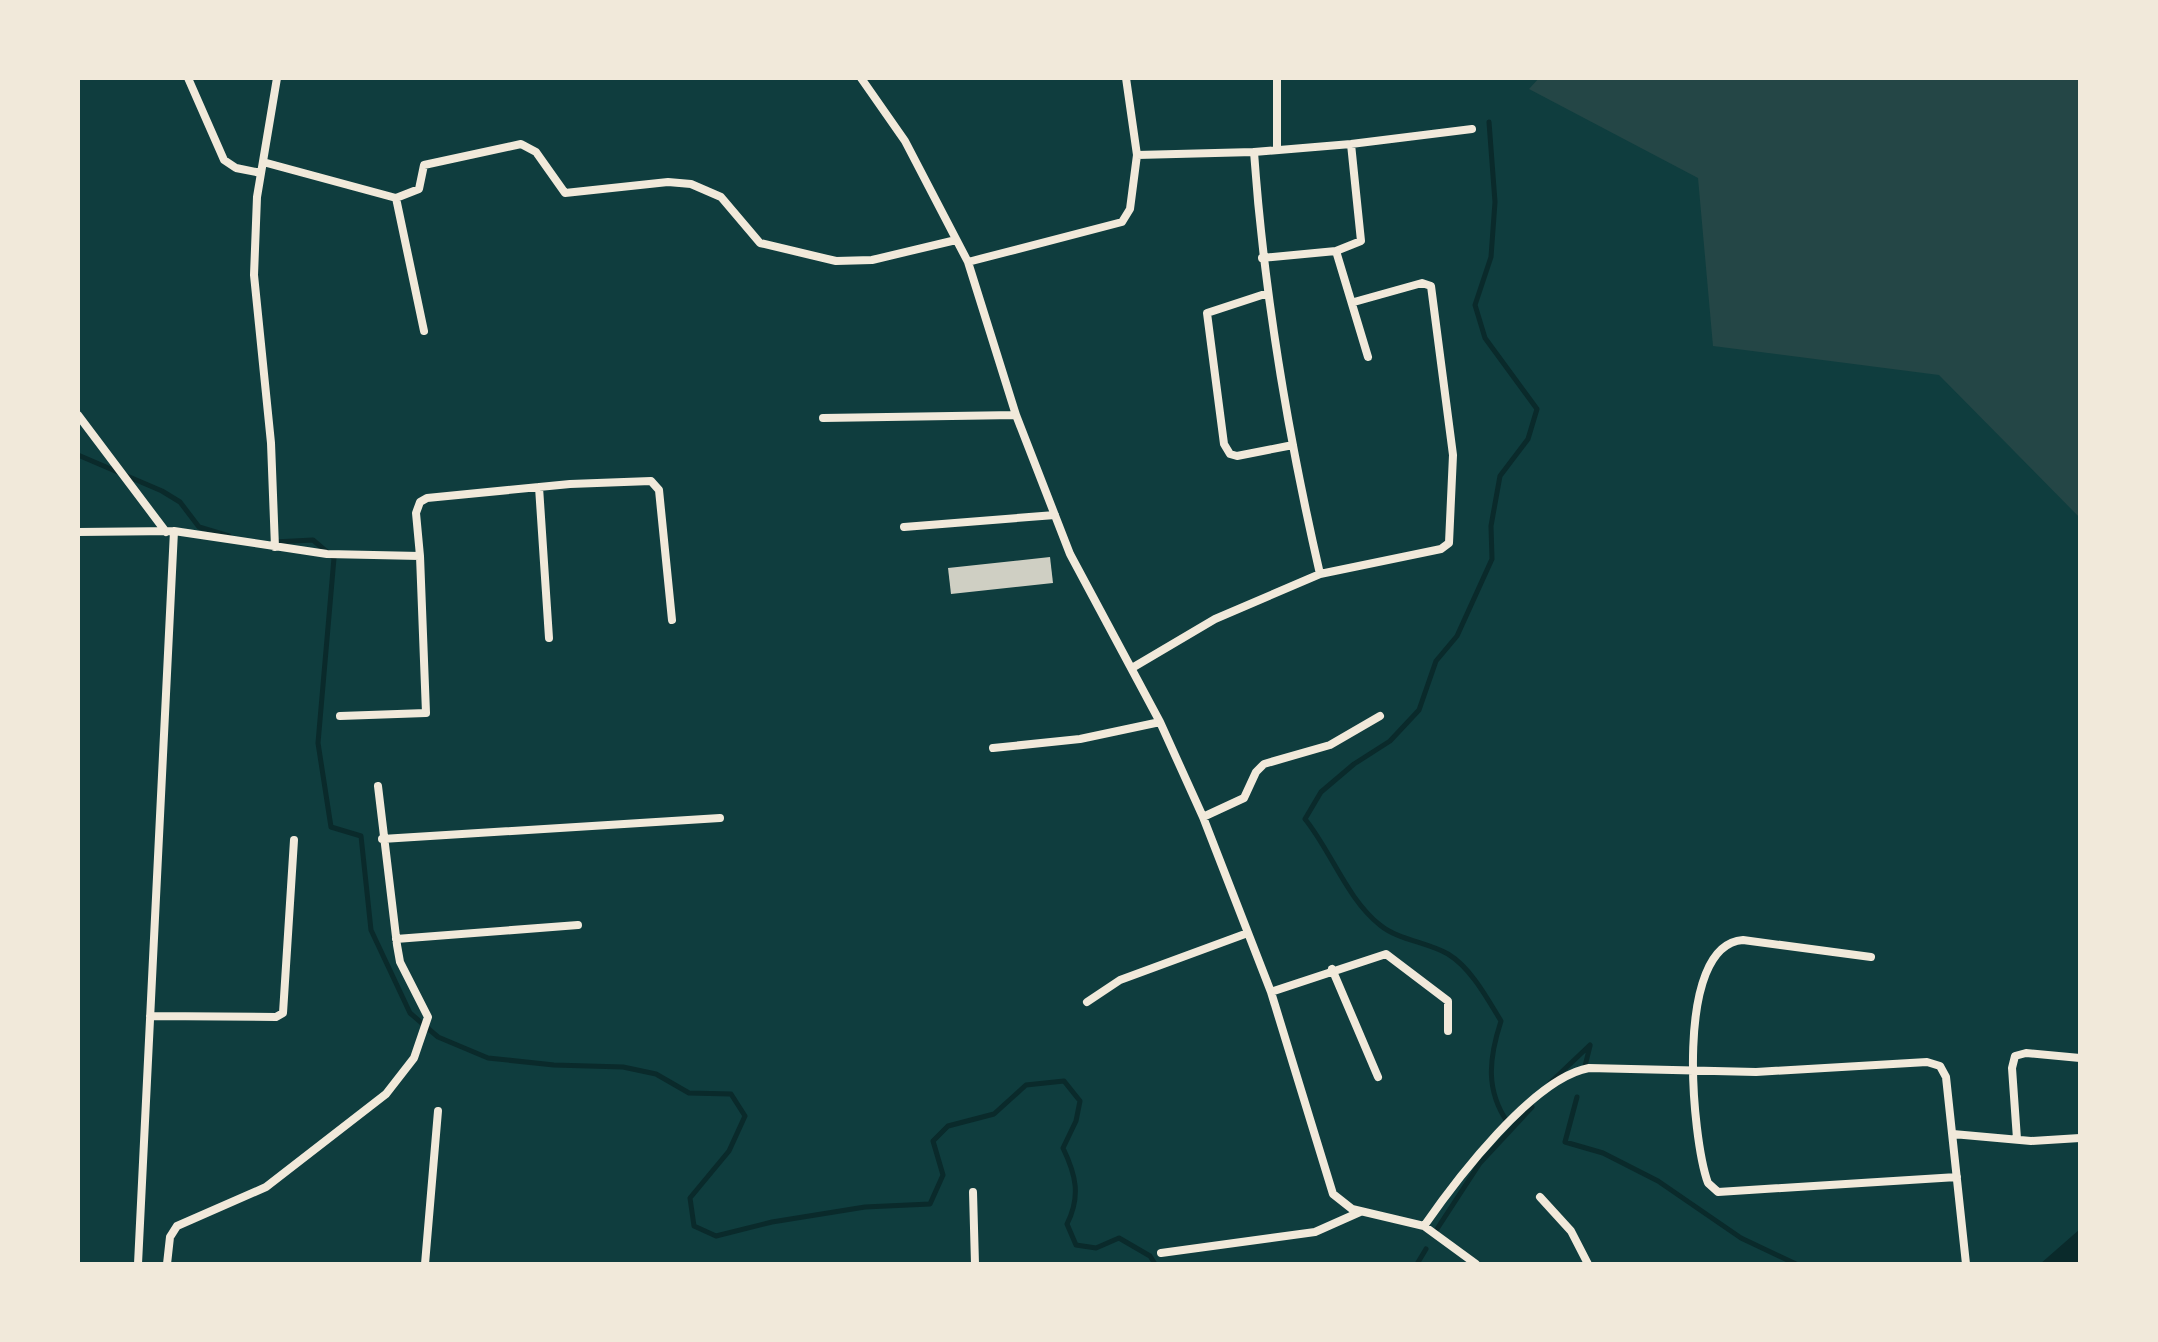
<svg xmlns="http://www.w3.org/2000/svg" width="2158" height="1342" font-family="'Roboto Condensed',sans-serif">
<rect width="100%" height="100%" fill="#0f3d3e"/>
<path fill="#244646" d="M1539,78H2080V518L1939,375L1713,346L1698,178L1529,89Z"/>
<path fill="#0a2a2b" d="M2080,1229V1264H2040Z"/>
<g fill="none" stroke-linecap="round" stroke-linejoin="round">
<path stroke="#0a2a2b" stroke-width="5" d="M1489,122L1495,202L1491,257L1475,305L1485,338L1537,409L1528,439L1500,476L1491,526L1492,559L1457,636L1436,661L1419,710L1390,741L1354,764L1321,792L1305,819C1331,851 1347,899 1380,925C1398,940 1427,942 1448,954C1471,968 1487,998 1501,1021C1489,1058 1485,1090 1508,1123
M78,455L162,491L180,502L199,527L229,536
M274,542L313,540L334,558L318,743L331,827L361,836L371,930L410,1013L438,1037L488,1058L554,1065L623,1067L656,1074L689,1093L731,1094L745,1116L729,1151L690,1198L694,1226L716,1236L772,1222L865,1207L930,1204L943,1175L933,1141L948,1126L994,1114L1026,1085L1064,1081L1080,1101L1076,1121L1063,1148C1076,1175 1081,1196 1067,1224L1076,1245L1096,1248L1119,1238L1150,1256L1155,1264
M1585,1066L1590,1046
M1550,1083L1590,1045
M1577,1097L1565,1142L1603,1153L1658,1181L1741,1238L1796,1264
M1437,1229L1480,1163L1532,1107
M1417,1264L1426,1249"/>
</g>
<path fill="#cfcfc3" d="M1050,557L1053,583L951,594L948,568Z"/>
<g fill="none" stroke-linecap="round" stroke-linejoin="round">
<path stroke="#f1e9da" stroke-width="8" d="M188,78L224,160L236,168L261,173
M861,78L905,141L968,262L1016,415L1070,554L1160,722L1203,817L1271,992L1333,1194L1352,1209L1424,1226L1476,1264
M1126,78L1137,155
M1277,78V149
M1254,152L1351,144L1472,129
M263,162L396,198L424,331
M396,198L419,189L424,165L521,144L536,152L565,193L668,182L691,184L721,197L760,243L836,261L872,260L956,240
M1336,251L1368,357
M1262,258L1336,251L1361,241L1351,144
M968,262L1122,222L1130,209L1137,155L1254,152C1264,294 1288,435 1320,574
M1268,293L1207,313L1224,444L1230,454L1237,456L1293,445
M78,415L166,532
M823,418L1016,415
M539,487L549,638
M904,527L1055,515
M174,531L327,554L420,556L416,513L420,502L427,498L570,484L651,481L659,490L672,620
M78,532L174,531L138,1264
M275,547L271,443L254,275L257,197L277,78
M1132,668L1215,619L1320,574L1441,549L1449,543L1453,455L1431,286L1422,283L1354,302
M340,716L426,713L420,556
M993,748L1080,739L1160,722
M1203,817L1244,798L1256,772L1264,764L1330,745L1380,716
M382,839L720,818
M396,939L578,925
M1871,957L1743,940C1673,945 1692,1139 1708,1183L1718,1192L1957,1177
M1332,969L1378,1077
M1271,992L1386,954L1448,1001V1031
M1087,1002L1120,980L1245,934
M150,1016L276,1017L283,1013L294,840
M1953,1134L2031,1141L2080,1138
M2017,1139L2012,1068L2015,1056L2026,1053L2080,1058
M973,1192L975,1264
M1540,1197L1571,1231L1588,1264
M1424,1226C1456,1180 1533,1078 1589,1068L1756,1072L1927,1062L1940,1066L1946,1077L1966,1264
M1161,1253L1315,1232L1360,1212
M167,1264L170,1237L177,1226L266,1187L386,1094L414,1058L428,1017L400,962L397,945L378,786
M425,1264L438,1111"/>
</g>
<rect width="2158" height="1342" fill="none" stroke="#f1e9da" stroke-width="160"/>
</svg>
